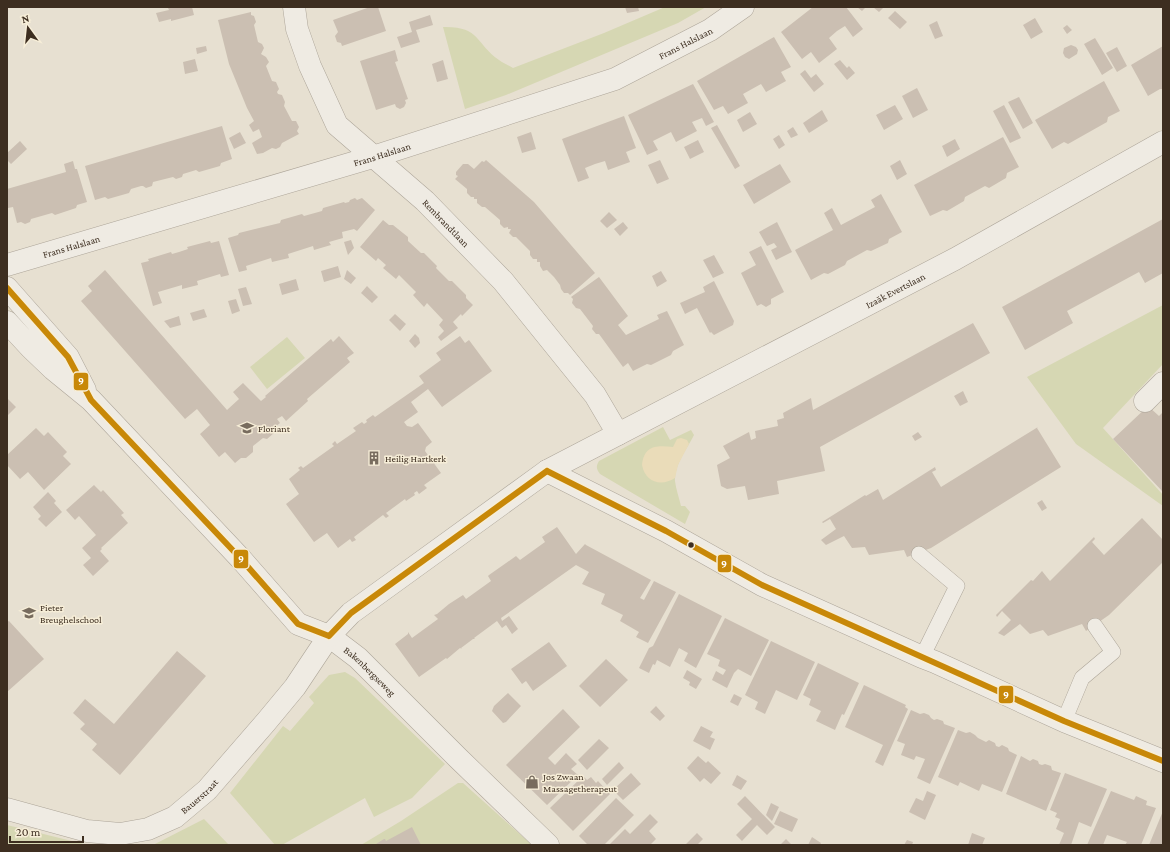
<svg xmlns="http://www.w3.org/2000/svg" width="1170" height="852" font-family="'Crimson Pro',serif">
<rect width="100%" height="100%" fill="#e7e0d1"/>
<path fill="#d6d7b3" d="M665,7H706L678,23L506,95L465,109L443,27C480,26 475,43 499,60C503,63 508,65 513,68L604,33Z
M1163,305V364L1103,428L1163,495V506L1076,444L1027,377Z
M287,337L305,358L267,389L250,367Z
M663,427L670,440L691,430L694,435C687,449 674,465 675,481C676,489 679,498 681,506H685L690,512L685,524L600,474C596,469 596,466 599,461Z
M345,672L355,678L445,764L412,798L374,817L365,798L282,845H275L230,793L283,726L290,731L314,703L309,697L329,675Z
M458,783H463L532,845H361L401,821Z
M204,819L229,845H153Z
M7,825L88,845H7Z"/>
<path fill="#eadcb9" d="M681,438L687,440L689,444L678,465L675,478C661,487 645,482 642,465C644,445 657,445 673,447L677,439Z"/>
<path fill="#cbbfb2" d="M173,7H192L194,15L171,21V19L159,22L156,13L169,10L168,8Z
M370,7H378L386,31L342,46L341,43L337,42L335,36L338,32L333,20Z
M625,7H638L639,11L627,13Z
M813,7H846L863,29L853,37L845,26L837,31L829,38L837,49L819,63L811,52L802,59L781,32Z
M857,7H866L862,11Z
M873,7H884L879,12Z
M895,11L907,22L900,29L888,18Z
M251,12V15L254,16L256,22L254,25L258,42L262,44L264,48L261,54L266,57L269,62L266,66L272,81L276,82L279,89L277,92L278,94L282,95L285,102L284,106L292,121H296L299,127L297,131L299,134L282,143L280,147L276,149L272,148L263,153L257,154L252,143L262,137L259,129L253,132L249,125L254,121L247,108L229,64L218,20Z
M430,15L433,25L416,30L420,42L401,48L397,37L412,32L409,22Z
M1035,18L1043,32L1031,39L1023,25Z
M937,21L943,36L935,39L929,25Z
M1067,25L1072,30L1067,34L1063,28Z
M774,37L791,67L781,72L786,81L766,92L761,84L743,94L748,103L728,114L723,106L714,110L697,81Z
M1095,38L1113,68L1102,75L1084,44Z
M1071,45L1076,47L1078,50L1077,54L1069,59L1065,57L1063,53L1064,48Z
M206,46L207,51L197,54L196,48Z
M1163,46V89H1160L1148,96L1131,65Z
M1117,47L1127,66L1117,72L1106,53Z
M395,50L398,61L395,62L408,99L405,100L406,103L404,107L400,109L396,107L395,104L376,110L360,61Z
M195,59L198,71L185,74L183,62Z
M443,60L448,79L437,82L432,64Z
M840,60L847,68L849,66L855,73L847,80L834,64Z
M805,70L811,78L816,74L824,84L814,92L800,74Z
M1104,81L1120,111L1108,117L1107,122L1068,144L1064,142L1052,149L1035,120Z
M693,84L714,122L706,126L702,118L692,122L697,131L676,142L671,132L653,141L658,150L647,155L628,115Z
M917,88L928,110L913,118L902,96Z
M1019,97L1033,123L1023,129L1008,102Z
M895,105L903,119L884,130L876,115Z
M1004,105L1021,138L1010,143L993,111Z
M822,110L828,121L809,133L803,123Z
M750,112L757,124L743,132L737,120Z
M624,116L636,148L626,152L630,162L608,170L605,161L595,164L585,168L589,178L578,182L562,139Z
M717,125L740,166L735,169L711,128Z
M222,126L232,159L221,163L220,166L199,172L196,170L183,174L182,177L176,179L173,177L153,182L152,186L146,188L143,186H141L131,189L129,193L108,199L105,197L95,200L85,166Z
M793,127L798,135L791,138L787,131Z
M240,132L246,143L234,149L229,138Z
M531,132L536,149L522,153L517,137Z
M779,135L785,145L779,149L773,139Z
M1003,137L1019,167L1007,173L1006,178L989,188L985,186L965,197L964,201L947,211L943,210L930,216L914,185Z
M955,139L960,149L947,157L942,146Z
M698,140L704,152L690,159L684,147Z
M20,141L27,149L11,164L7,160V153Z
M486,160L534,202L595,273L570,295L568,293H564L561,289L560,285L554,277L547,270L543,271L540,266V262H537V259H533L530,255V251L516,237H513L509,233L511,229H508V227L504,228L500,224V220L485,207H482L477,203V199H474V197H471L467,193V189L455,179L458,176L456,175V172L463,164H468L474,169L482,161L484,162Z
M660,160L669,179L657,184L648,165Z
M900,160L907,174L897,180L890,166Z
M73,161L75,169H77L87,202L77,205L76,208L55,215L52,213L31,219L30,222L25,224L21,222L17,223L13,207L8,208L7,189L66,172L64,164Z
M780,164L791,182L754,204L743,185Z
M881,194L902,232L889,239L888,243L871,251L867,250L847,261L845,265L828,274L824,273L811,280L795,250L833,230L824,213L832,208L841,225L875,207L871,200Z
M355,198L357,200L362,198L375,210L357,231L354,229L342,232L343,238L329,242L331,245L314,250L313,246L288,254L289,258L272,262L271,258L246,266L247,270L239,272L228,238L238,235L239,233L280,223L281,220L302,214L304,216L322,211L323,208L344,202L345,203L349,202L350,200Z
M609,212L617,220L607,228L600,221Z
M1163,219V273L1145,283L1139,272L1067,311L1073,323L1025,350L1002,307Z
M383,220L389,225H393L408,237V241L421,253H424L437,266L436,268L449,281H452L466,295V298L473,305L462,316L461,314L453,322L458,328L441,341L438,337L444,331L439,325L443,320L427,303L424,307L413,295L416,292L399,275L396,279L383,268L386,265L378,258L376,261L360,247Z
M623,222L628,228L620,236L614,229Z
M777,222L792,252L776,260L771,250L777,247L774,243L767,246L759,232Z
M351,240L354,248L348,255L344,242Z
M210,241L211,243L219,241L229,275L221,277L220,274L197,281L198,285L182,289V285L158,292L162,303L153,306L141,263L149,261L148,259L171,252L172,254L179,252L188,249L187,247Z
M761,246L784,292L771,299V304L766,307L761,304L757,306L741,273L756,265L749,252Z
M714,255L724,273L713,278L703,260Z
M338,266L341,277L324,282L321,271Z
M105,270L227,410L239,399L233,392L243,383L261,401L266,397L265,396L331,339L333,342L339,336L354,353L347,358L350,362L307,399L308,401L286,421L282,416L277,419L280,423L274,428V433L267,439L263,438L253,446V452L246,458H241L235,463L225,452L219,457L200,434L210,425L197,409L185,419L81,301L92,291L88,286Z
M347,270L356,278L351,284L344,279Z
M661,271L667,281L657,287L652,276Z
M599,277L628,316L618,325L626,335L659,319L657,315L667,311L684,345L673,351L671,355L651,365L647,364L633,371L628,363L623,367L599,334H596L592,329L593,326L580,309L576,308L572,303L573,299L571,297Z
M296,279L299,290L282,295L279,284Z
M714,281L734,321L733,325L714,335L711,332L710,333L697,308L685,314L680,303L705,292L703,287Z
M367,286L378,297L372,303L361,293Z
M246,287L252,304L243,306L238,289Z
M236,299L240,311L232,314L228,301Z
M204,309L207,317L193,321L190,313Z
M395,314L406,324L400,331L389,320Z
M179,316L181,325L170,328L165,322L164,321Z
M973,323L990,353L820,447L825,471L777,481L779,494L748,500L745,486L727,489L721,486L717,465L730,458L723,446L749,432L751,440L756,438L755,431L778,426L777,420L784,418L783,413L811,398L813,410Z
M415,334L419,338L420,343L415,348L409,341Z
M460,336L465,343L469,340L492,371L442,407L428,389L411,402L418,412L404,422L407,426L412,427L418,423L432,442L426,447L425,451L441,473L424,485L427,488L419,494L417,491L414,493L415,495L406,501L405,499L386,513L389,516L386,518L383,515L354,537L356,540L352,542L350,539L338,548L327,533L314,542L286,504L299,494L289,479L300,470L298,468L301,466L303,468L334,446L332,444L335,441L337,444L356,431L353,428L362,422L364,424L367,422L366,420L373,415L375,417L424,383L419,376L441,360L436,353Z
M963,391L968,402L960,406L954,396Z
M7,398L16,407L7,416Z
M1148,406L1159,416L1163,412V492L1113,439Z
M1038,427L1037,428L1061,467L931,548L907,557L904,550L869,555L865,547L852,548L844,536L826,545L821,540L836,529L830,519L823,523L822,522L865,495L866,496L878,489L883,500L935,467L936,470L932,472L941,487Z
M36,428L44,436L48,432L67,452L63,456L71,464L44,490L28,472L20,479L7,465V455Z
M918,432L922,437L915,441L912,436Z
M94,485L101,492L103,490L114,502L124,513L121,515L128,523L101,548L102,549L100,551L109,561L93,576L83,565L91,558L82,548L96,535L79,516L75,520L66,510Z
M48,492L56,501L54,503L62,512L46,527L38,519L41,516L33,507Z
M1042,500L1047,508L1042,511L1037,503Z
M1142,518L1163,540V562L1109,615L1086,631L1082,624L1048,636L1043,630L1030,634L1020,624L1004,636L998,633L1011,620L1002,611L997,617L996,615L1031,580L1033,581L1042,571L1050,581L1094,537L1095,539L1092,542L1104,555Z
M557,527L576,554L585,544L586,545L651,580L640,598L644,600L654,581L676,592L648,643L636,637L639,632L620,621L623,615L601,604L605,594L582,584L589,572L576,565L501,618L502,621L509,616L518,629L512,634L506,625L502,628L497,621L474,638L475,639H473L461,648L462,649L460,648L447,659L446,658L419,677L395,644L408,634V632L412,638L438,619L434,615L437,614L449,604L463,595L466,599L491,581L488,576L489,575L516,556L520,560L545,542L542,537Z
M679,594L722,616L696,668L684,661L688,653L679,648L670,667L657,660L655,665L653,664L649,673L639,668L649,648L653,646Z
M725,618L769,640L751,676L738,669L734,673L727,688L712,680L716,671L723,675L726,670L718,666L720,660L707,654Z
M9,621L44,659L7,692V622Z
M771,641L815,662L797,700L776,690L765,714L755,709L758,702L745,695Z
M549,642L567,666L533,691L526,681L522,684L511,669Z
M177,651L206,676L120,775L92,750L97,744L80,729L85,724L73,713L85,699L114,724Z
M606,659L628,680L600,707L579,686Z
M818,663L859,683L844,715L842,714L835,730L816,721L821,711L809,705L811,699L803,695Z
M687,670L702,679L696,689L689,685L690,682L683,678Z
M864,685L906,705L905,707L908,709L883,766L875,762L883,745L845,727Z
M508,693L521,706L506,722L503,723L492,711L494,706Z
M734,694L742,698L738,706L730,702Z
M656,706L665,716L660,721L650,712Z
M563,709L580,727L548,758L555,765L566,753L577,764L571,769L578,775L547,805L506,765Z
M911,710L920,714L924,713L929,715L931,718L934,720L937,719L943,721L944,724L955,728L930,784L917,778L925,759L916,756L914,760L901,755L905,744L897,741Z
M701,726L713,732L710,737L715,739L710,750L693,741Z
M958,730L966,733L970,732L975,735L978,738L986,742L989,740L995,743L996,746L999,747L1002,745L1008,748L1009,751L1017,755L1002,792L982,784L979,791L960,782L958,786L938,777Z
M599,739L609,748L587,770L578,760Z
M698,756L706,763L708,761L721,773L711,784L704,778L700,782L687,768Z
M1021,756L1030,761L1033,759L1038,761L1039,764L1042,765L1045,764L1051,766L1052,770L1061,773L1046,811L1006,794Z
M619,762L624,768L607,785L602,779Z
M631,773L641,784L623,800L613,790Z
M1065,773L1107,789L1091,827L1079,822L1071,845H1059L1064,833L1056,829L1060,819L1055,817L1057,813L1050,810Z
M737,775L747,781L741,790L732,785Z
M583,776L587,780L591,777L596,783L598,781L610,794L573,831L550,808Z
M927,791L936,795L925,820L909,812L916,798L923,801Z
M1111,791L1134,800L1136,796L1147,801L1146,805L1156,808L1141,845H1125L1127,842L1107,835L1103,845H1087Z
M745,796L775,827L767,835L757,825L742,841L736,835L752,819L737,804Z
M616,798L634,815L604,845H588L579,836Z
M771,803L779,807L772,821L766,815Z
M780,811L798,819L792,832L774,824Z
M1163,811V845H1149Z
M650,814L658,822L649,831L656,839L650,845H609L625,829L630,834Z
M412,827L421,845H377L376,844L384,839H385L386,841Z
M697,833L703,839L697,845H685Z
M972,833L985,838L982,845H968Z
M812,837L821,843L820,845H808Z
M786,839L792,845H780Z
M907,840L913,842L912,845H904Z"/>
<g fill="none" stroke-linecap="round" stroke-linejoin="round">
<g stroke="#ada599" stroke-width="16">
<path id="service" d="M919,554L957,586L922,657
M1064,721L1082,678L1113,652L1095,626"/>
</g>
<g stroke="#ada599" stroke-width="23">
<g id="minor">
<path id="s1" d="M294,7L297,29L310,66L337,125L425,201L503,281L595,395L618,434"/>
<path id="s2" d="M7,265L373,157L615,79L710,30L743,7"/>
<path d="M1145,401L1163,383"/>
<path d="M547,471L666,531L762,585L922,657L935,662L1064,721L1163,761"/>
<path id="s3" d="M329,636L358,658L458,758L548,845"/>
<path id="s4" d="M7,809L87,831L120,834L148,829L175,817L207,790L266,722L295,687L329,636L351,613L547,471L955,259L1163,142"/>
</g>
</g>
<g stroke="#ada599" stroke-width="23">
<path id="tertiary" d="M7,288L68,357L85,390
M7,322L31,348L53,369L91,400L241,559L298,624L329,636"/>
</g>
<use href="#service" stroke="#efebe3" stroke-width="15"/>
<use href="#minor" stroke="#efebe3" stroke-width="22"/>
<use href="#tertiary" stroke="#efebe3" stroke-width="22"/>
<g stroke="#f7eed8" stroke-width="9">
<path id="bus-1" d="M7,288L68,357L91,400L241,559L298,624L329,636
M547,471L666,531L762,585L1064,721L1163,761
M329,636L351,613L547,471"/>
</g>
<use href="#bus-1" stroke="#c88808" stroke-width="6"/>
</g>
<defs>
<g id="school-bare" transform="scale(1.08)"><path d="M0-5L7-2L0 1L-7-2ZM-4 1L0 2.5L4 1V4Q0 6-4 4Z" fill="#786c5e" stroke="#f7eed8" stroke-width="2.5" paint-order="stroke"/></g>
<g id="building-bare" transform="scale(1.08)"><path d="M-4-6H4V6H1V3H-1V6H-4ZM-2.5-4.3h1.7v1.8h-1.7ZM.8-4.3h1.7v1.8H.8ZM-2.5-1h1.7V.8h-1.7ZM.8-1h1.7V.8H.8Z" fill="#786c5e" stroke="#f7eed8" stroke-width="2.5" paint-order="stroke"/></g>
<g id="shop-bare" transform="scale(1.08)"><path d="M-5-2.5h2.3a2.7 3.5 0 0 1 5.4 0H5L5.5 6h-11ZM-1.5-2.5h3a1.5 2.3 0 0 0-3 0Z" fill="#786c5e" stroke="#f7eed8" stroke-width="2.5" paint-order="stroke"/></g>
</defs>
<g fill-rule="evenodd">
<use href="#school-bare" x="247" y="428"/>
<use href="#building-bare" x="374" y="458"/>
<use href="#school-bare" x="29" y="613"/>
<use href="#shop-bare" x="532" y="782"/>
</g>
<circle fill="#3d2e20" stroke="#f7eed8" stroke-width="1.5" cx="691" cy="545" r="3.5"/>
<g text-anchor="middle" stroke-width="3" stroke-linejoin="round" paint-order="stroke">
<g font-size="10" fill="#3d2e20" stroke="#f7eed8">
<text dy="4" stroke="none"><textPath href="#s2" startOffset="715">Frans Halslaan</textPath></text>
<text dy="4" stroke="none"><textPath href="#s2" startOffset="391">Frans Halslaan</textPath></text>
<text dy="4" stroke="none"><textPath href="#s1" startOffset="273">Rembrandtlaan</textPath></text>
<text dy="4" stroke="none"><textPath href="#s2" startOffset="67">Frans Halslaan</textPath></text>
<text dy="4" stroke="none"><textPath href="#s4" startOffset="1079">Izaäk Evertslaan</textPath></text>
<text dy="4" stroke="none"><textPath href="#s3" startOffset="54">Bakenbergseweg</textPath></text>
<text dy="4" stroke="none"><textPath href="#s4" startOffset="206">Bauerstraat</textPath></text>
</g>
<g font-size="10" fill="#3d2e20" stroke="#f7eed8" text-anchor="start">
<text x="258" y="432">Floriant</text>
<text x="385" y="462">Heilig Hartkerk</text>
<text x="40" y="611">Pieter<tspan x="40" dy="12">Breughelschool</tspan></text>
<text x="543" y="780">Jos Zwaan<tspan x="543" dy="12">Massagetherapeut</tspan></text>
</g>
</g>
<g stroke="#f7eed8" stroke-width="1.5">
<rect x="73" y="372" width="16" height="19" rx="4" fill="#c88808"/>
<rect x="233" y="549" width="16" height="20" rx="4" fill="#c88808"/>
<rect x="717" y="554" width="15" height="19" rx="4" fill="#c88808"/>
<rect x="998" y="685" width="16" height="19" rx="4" fill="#c88808"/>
</g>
<g font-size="11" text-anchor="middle" font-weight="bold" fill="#fff">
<text x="81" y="385">9</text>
<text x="241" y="563">9</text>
<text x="724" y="568">9</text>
<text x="1006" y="699">9</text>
</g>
<rect width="1170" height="852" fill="none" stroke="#3d2e20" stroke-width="16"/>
<g transform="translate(28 28) rotate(345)" stroke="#f7eed8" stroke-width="3" paint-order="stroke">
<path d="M0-3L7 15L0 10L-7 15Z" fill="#3d2e20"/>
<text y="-6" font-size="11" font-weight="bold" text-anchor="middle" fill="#3d2e20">N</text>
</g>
<path d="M10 836v6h73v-6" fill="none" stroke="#3d2e20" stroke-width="2"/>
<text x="16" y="836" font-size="12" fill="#3d2e20" stroke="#f7eed8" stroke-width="3" paint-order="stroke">20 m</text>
</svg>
